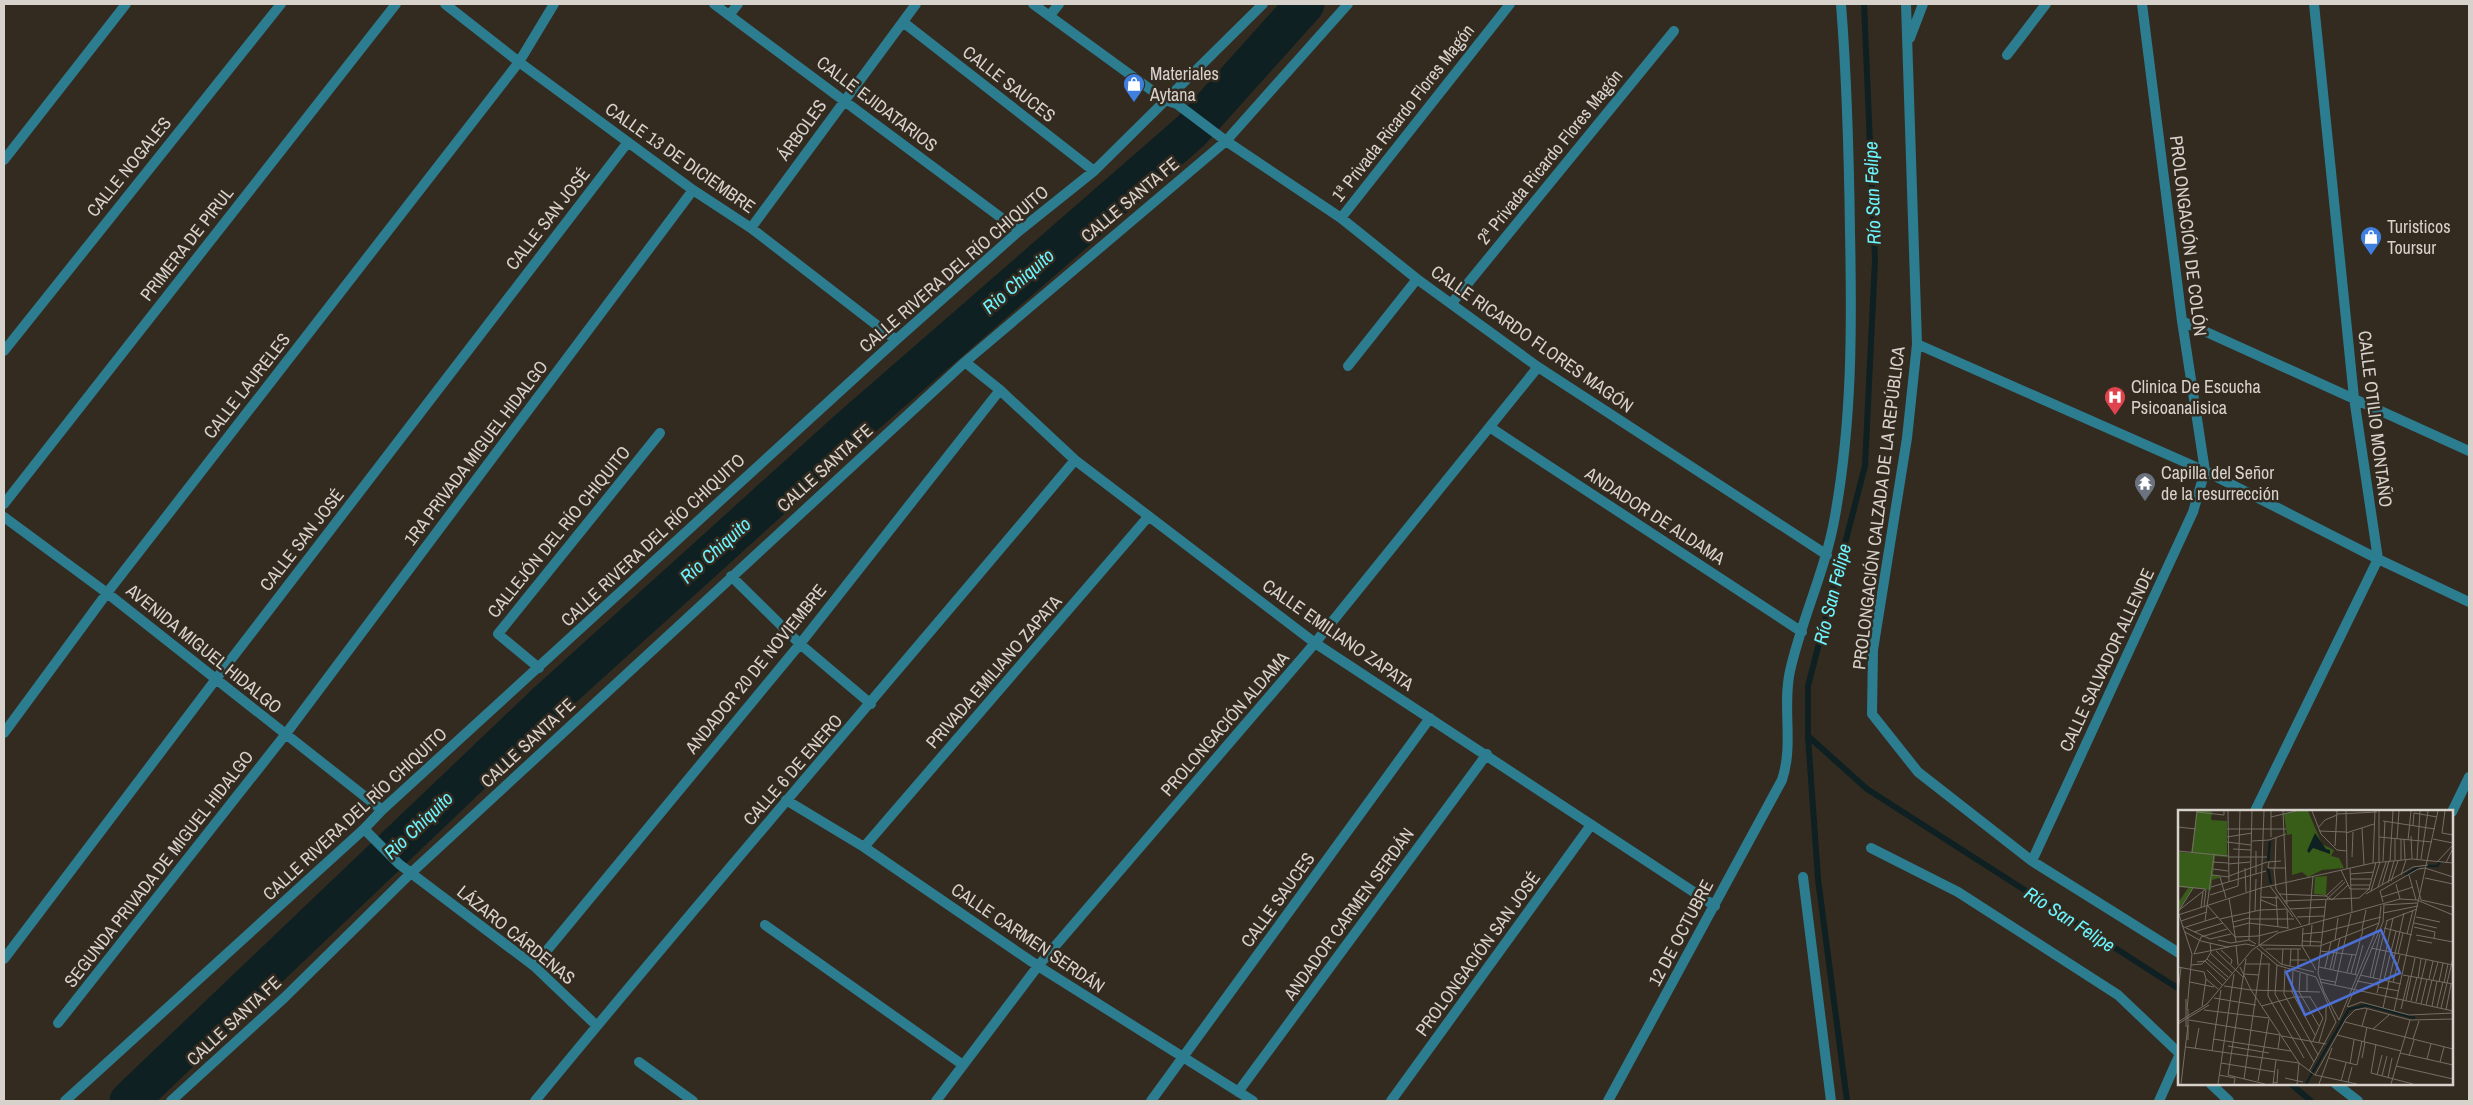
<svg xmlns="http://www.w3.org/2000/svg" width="2473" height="1105" font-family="'Archivo Narrow',sans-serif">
<rect width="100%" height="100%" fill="#332b20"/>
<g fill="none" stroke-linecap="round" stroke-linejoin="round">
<path stroke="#0e2022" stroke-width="6" d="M1864,4L1875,260L1865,466L1808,686V736L1867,789L2179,989
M1808,736L1818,879L1847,1101
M2291,1084L2311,1101"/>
<path stroke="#0e2022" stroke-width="39" d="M129,1101L544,705L849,429L1191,131L1305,4"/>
<path stroke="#2d7d90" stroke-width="10" d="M445,4L519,62L693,190L751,228L896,340
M714,4L1019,231
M1033,4L1165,100L1177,104L1226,141L1341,218L1417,279L1538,367L1827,555
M1906,4L1917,344L1907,438L1873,650L1872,714L1918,772L2032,861L2179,953
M730,14L738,4
M1050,15L1059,4
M903,22L1094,171
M1910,38L1923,4
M2007,55L2046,4
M4,160L126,4
M1341,218L1510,4
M751,228L916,4
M1451,304L1674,31
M2182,321L2469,451
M1917,344L2205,471L2378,559L2469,602
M4,351L281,4
M965,362L1000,390L1075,460L1315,643L1715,906
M1348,366L1417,279
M1491,428L1802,632
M4,504L396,4
M4,517L107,593L382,810
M731,576L800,644L871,704
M539,668L498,634L660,433
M4,733L107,593L519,62L554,4
M786,800L864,847L1038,966L1253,1101
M2255,811L2378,559L2354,398L2314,4
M2452,812L2469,777
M364,829L399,864L534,966L597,1026
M864,847L1148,517
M1871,848L1958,892L2118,995L2179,1053
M2032,861L2193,512L2205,471L2182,321L2142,4
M1803,877L1831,1101
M765,925L963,1065
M4,959L216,679L628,142
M534,966L800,644L1000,390
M58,1023L285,735L693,190
M639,1062L693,1101
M2211,1084L2229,1101
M2336,1084L2358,1101
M1238,1092L1487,754
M65,1101L364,829L382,810L896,340L1019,231L1094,171L1263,4
M171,1101L284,998L411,873L965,362L1226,141L1348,4
M535,1101C712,885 896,674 1075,460
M936,1101L1038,966L1315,643L1538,367
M1151,1101L1430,718
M1391,1101L1591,825
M1608,1101L1782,780C1794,744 1782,707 1790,671C1802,618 1826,569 1835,516C1852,422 1852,328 1850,232C1849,156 1847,80 1841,4
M2159,1101L2179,1056"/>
</g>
<defs>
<g id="shop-pin" transform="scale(1.125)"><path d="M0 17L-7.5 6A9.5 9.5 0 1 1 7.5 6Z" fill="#3f7fe0" stroke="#332b20"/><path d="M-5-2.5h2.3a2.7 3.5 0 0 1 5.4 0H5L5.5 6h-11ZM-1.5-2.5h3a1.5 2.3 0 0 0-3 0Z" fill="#fff"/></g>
<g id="hospital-pin" transform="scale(1.125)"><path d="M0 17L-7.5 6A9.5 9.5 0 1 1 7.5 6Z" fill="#e0444e" stroke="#332b20"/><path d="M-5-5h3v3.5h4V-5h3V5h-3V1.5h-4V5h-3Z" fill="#fff"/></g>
<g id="temple-pin" transform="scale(1.125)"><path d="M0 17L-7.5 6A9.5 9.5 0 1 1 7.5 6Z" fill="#6b7280" stroke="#332b20"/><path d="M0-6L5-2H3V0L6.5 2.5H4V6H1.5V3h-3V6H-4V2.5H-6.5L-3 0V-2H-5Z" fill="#fff"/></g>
</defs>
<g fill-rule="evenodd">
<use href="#shop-pin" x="1134" y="84"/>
<use href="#shop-pin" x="2371" y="237"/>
<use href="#hospital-pin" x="2115" y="397"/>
<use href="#temple-pin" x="2145" y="483"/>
</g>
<g text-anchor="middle" stroke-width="5" stroke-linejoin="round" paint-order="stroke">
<g font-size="18" fill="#d8d2cc" stroke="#332b20" text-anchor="start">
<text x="1150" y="80">Materiales<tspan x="1150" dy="21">Aytana</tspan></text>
<text x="2387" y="233">Turisticos<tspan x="2387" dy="21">Toursur</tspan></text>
<text x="2131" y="393">Clinica De Escucha<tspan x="2131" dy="21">Psicoanalisica</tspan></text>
<text x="2161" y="479">Capilla del Señor<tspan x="2161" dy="21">de la resurrección</tspan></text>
</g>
<g font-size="18" fill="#d8d2cc" stroke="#332b20">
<text transform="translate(1009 84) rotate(38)" y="6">CALLE SAUCES</text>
<text transform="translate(877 104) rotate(37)" y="6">CALLE EJIDATARIOS</text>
<text transform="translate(1403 113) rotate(-52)" y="6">1ª Privada Ricardo Flores Magón</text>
<text transform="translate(802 130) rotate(-54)" y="6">ÁRBOLES</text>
<text transform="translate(1550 157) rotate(-51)" y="6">2ª Privada Ricardo Flores Magón</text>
<text transform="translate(680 158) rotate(35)" y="6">CALLE 13 DE DICIEMBRE</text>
<text transform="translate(129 167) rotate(-51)" y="6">CALLE NOGALES</text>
<text transform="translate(1130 200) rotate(-40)" y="6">CALLE SANTA FE</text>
<text transform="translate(548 219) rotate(-52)" y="6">CALLE SAN JOSÉ</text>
<text transform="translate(2188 236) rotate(83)" y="6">PROLONGACIÓN DE COLÓN</text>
<text transform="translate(187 244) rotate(-52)" y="6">PRIMERA DE PIRUL</text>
<text transform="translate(954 269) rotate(-41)" y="6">CALLE RIVERA DEL RÍO CHIQUITO</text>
<text transform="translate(1532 339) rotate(35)" y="6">CALLE RICARDO FLORES MAGÓN</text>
<text transform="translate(247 386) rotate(-52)" y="6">CALLE LAURELES</text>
<text transform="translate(2375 419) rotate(83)" y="6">CALLE OTILIO MONTAÑO</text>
<text transform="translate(476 453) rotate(-53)" y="6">1RA PRIVADA MIGUEL HIDALGO</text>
<text transform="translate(825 468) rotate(-42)" y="6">CALLE SANTA FE</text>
<text transform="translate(1879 508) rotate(-83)" y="6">PROLONGACIÓN CALZADA DE LA REPÚBLICA</text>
<text transform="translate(1655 516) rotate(33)" y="6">ANDADOR DE ALDAMA</text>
<text transform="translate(559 532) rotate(-51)" y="6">CALLEJÓN DEL RÍO CHIQUITO</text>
<text transform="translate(302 540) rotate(-52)" y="6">CALLE SAN JOSÉ</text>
<text transform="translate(653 540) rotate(-43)" y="6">CALLE RIVERA DEL RÍO CHIQUITO</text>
<text transform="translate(1338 635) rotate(35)" y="6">CALLE EMILIANO ZAPATA</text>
<text transform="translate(204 649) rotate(39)" y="6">AVENIDA MIGUEL HIDALGO</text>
<text transform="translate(2107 660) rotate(-65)" y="6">CALLE SALVADOR ALLENDE</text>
<text transform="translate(756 669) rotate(-51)" y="6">ANDADOR 20 DE NOVIEMBRE</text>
<text transform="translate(994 672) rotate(-49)" y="6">PRIVADA EMILIANO ZAPATA</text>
<text transform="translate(1225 724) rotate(-49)" y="6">PROLONGACIÓN ALDAMA</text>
<text transform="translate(528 743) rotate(-43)" y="6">CALLE SANTA FE</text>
<text transform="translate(793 770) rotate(-49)" y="6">CALLE 6 DE ENERO</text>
<text transform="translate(355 814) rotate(-43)" y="6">CALLE RIVERA DEL RÍO CHIQUITO</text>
<text transform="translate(159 869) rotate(-52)" y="6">SEGUNDA PRIVADA DE MIGUEL HIDALGO</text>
<text transform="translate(1278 900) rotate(-54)" y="6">CALLE SAUCES</text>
<text transform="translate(1349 914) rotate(-54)" y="6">ANDADOR CARMEN SERDÁN</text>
<text transform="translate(1681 933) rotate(-62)" y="6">12 DE OCTUBRE</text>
<text transform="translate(516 935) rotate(39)" y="6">LÁZARO CÁRDENAS</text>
<text transform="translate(1028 938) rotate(34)" y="6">CALLE CARMEN SERDÁN</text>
<text transform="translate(1478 954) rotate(-54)" y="6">PROLONGACIÓN SAN JOSÉ</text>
<text transform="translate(234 1021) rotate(-43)" y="6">CALLE SANTA FE</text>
</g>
<g font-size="19" font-style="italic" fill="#6af5ff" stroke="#332b20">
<text transform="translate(1872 193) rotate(-92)" y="7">Río San Felipe</text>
<text transform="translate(1018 281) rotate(-41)" y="7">Rio Chiquito</text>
<text transform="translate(715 550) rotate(-42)" y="7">Rio Chiquito</text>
<text transform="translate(1832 594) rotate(-76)" y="7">Río San Felipe</text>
<text transform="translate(418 825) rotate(-44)" y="7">Rio Chiquito</text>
<text transform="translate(2070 919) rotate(33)" y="7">Río San Felipe</text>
</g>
</g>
<g transform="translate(2178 810)">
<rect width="275" height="275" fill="#332b20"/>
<path d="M19,1H34L33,10L49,11V47L37,46L35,65L44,67L34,70L33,80L15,78L0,101V93L10,78L0,77V42L13,43ZM119,1H130L144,34L156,40L153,46L161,48L166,58L144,60L130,67L124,62L114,65V24L109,25L106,4ZM149,66L148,85L136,84L137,67Z" fill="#385d19"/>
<path d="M137,23L148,39L152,40V44L135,38L131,43L129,41Z" fill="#0e2022"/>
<path fill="none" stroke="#0e2022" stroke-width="2.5" d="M90,52L92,31M247,56H259L262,52M90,58L93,74M227,65L241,57M128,274L171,199L189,195L237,208"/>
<path fill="none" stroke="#756e65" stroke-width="1" d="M50,1L51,72M86,1L81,135L142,136L201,113M105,1L109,94M134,1L143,24L159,40L169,41M168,1L169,59M267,1L264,23L275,25M19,2L46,5V1M159,4L199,2M93,7L118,1M205,11L257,19M235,15L236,3L259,7M0,17L18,19M140,18L147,10L159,5M184,18L186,55M49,19H108M141,21L168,22M168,23L196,14M233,26L234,49M49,27L74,23M93,27V1M201,27L254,32M219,29L221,1M223,29V50M226,29L227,49M255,29L275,33M230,30L233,1M74,31L91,30L108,24M49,32L73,35M157,36L159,1M55,39L73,40M0,41L50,46M78,41V64M14,43L19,1M50,47H89M174,47L175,22M239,49L242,1M243,49L250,1M217,50V28M205,51L207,11M212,51L215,1M260,51L275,35M35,52L50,53M91,52L90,58H108M201,52V1M195,53L197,1M268,53L275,38M50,54L72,52M67,58L68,82M96,58L98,79L123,115M97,58L98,28M172,58L174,102M35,59L50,61M163,60L172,79H192M172,64L196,62M34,65L51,67M223,65L228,50M231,65L238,90M51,66L89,52L103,51M42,67L48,88M247,68L275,74M173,69H193M238,70L243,90L275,97M213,71L220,51M210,73L216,51M218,74L222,89M173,75H192M204,75L211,51M0,76L27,79M92,76L115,107M33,77L88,61M200,77L208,52M193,81L202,52M101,84L148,86L154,90L170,75M188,84L235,57L250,55M32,85L60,76L62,1M98,86L100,117M148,86L165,70M83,87L100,88M204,87L235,77M51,88L58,132M149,89L167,72M83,90L98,96M148,90L140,163L146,182L161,210L201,113L203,96M106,91L181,88L191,79L198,52M205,92L202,81L240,59L247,58L275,67M205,95L239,93M26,96L28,80M30,96L57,127L80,126L100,121M23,97L25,82M2,99L15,78M112,99L147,97M109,100L110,119M0,101L28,79M77,101L78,69M0,102L14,144L9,200M205,103L240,96M0,105L83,78L195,53L234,49L275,53M119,107L146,106M238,107L262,112M42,109L82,100L109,99M71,109H116M3,111L29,102M27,111L36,45M208,111L239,99M55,112L71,108M236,113L259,118M131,114L135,66M4,116L32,129L53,124M8,117L40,107M56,117L71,113L110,118M236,117L257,122L256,128M125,118L124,136L138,160M206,118L234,125M184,119L188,100M7,122L23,131L49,137L68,134L77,136M16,122L45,113M124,124L145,122L203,107M229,124L235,100M238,125L275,132M40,130L53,133L71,130L78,134M71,130L74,1M157,130L160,108M239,130L254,133M124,131L143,132M58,135L60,155M82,136L103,154L136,162M132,136L134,115M79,138L99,155L138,167L158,212L131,261M193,138L275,155M88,139H123M43,140L54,150L53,154M38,141L65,167M142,141L178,145M16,144L23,127L49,119M16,144L51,137M33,144L54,163M220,144L225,123M29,149L50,167M68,149L50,265L87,274M112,150H129M19,152L27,151L48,170M68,154H92M91,154L90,186L126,248M104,154L105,139M13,155L24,154L29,149L33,142L32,133M99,155L97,184L136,252M112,156L113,139M0,157L26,162L28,169L40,179M62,157L73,180L121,253L137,265M141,157L179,165M147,158L153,132M107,159L106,184L140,245M120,159V139M152,159L156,142M155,159L162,128M29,160L44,175M115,161L114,182L137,225M169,162L174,145M122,163L121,182L141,216M173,163L185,120M66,164L81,165M129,164V182M177,165L185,135M182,165L223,174M225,165L275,174M192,167L202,124M195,168L209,111M240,168L243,149M142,169L157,172M251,169L255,151M206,170L218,121M255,170L260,152M179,171L200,175M12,172L36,177M142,172L275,201M215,172L222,145M261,172L265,153M266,173L270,154M157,175L173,104M46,176L73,180L142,182M200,177L221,181M0,183L3,157M199,183L215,108M132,187L145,208L135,231M36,188L78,195M8,189V217M228,190L237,148M233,191L239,167M238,192L248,150M243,194L249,169M248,195L254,170M24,196L28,169M84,196L116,187H133M254,196L259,171M169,197L205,112L206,95M170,197L183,192L231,205L275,203M259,197L265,172M205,198L226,103M263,198L275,148M10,199V230M223,199L231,166M26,200L91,208M268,200L273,174M216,201L260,1M11,210L102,225L100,239M0,212L29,194L74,140L100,123L222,89L239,90L275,105M167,212L275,239M0,214L31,195M184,216L189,199M195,219L211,205M159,225L223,241M104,226L148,234M35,229L113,241M235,229L241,211M141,232L148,209V197M186,232L189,217M198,234L193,263L235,274M50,236L91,243M8,237L121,253M17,239L21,218M34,241L43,180M222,243L275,255M231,246L236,230M151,248L179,255L184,231M184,248L187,232M249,249L253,234M262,252L266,237M43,253L97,262M172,254L176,230M218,256L275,269M41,265L57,268L56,274M137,265L179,274M137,265L168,209L177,200L187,198L232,210L275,209M199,265L204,245M204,266L209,246M107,268L125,272M210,268L214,248M66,269L84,142M80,271L91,209M163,271L168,253M95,272L99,273L100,259M170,272L174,257M3,274L10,215M40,274L56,164M95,274L98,250M119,274L121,253M141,274L154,238M213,274L232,210"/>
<path fill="#4c6fd5" fill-opacity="0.15" stroke="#4c6fd5" stroke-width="2.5" d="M203,120L222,163L127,205L108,162Z"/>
<rect width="275" height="275" fill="none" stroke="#d8d2cc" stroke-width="2.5"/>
</g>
<rect width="2473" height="1105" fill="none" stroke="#d8d2cc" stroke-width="10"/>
</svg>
